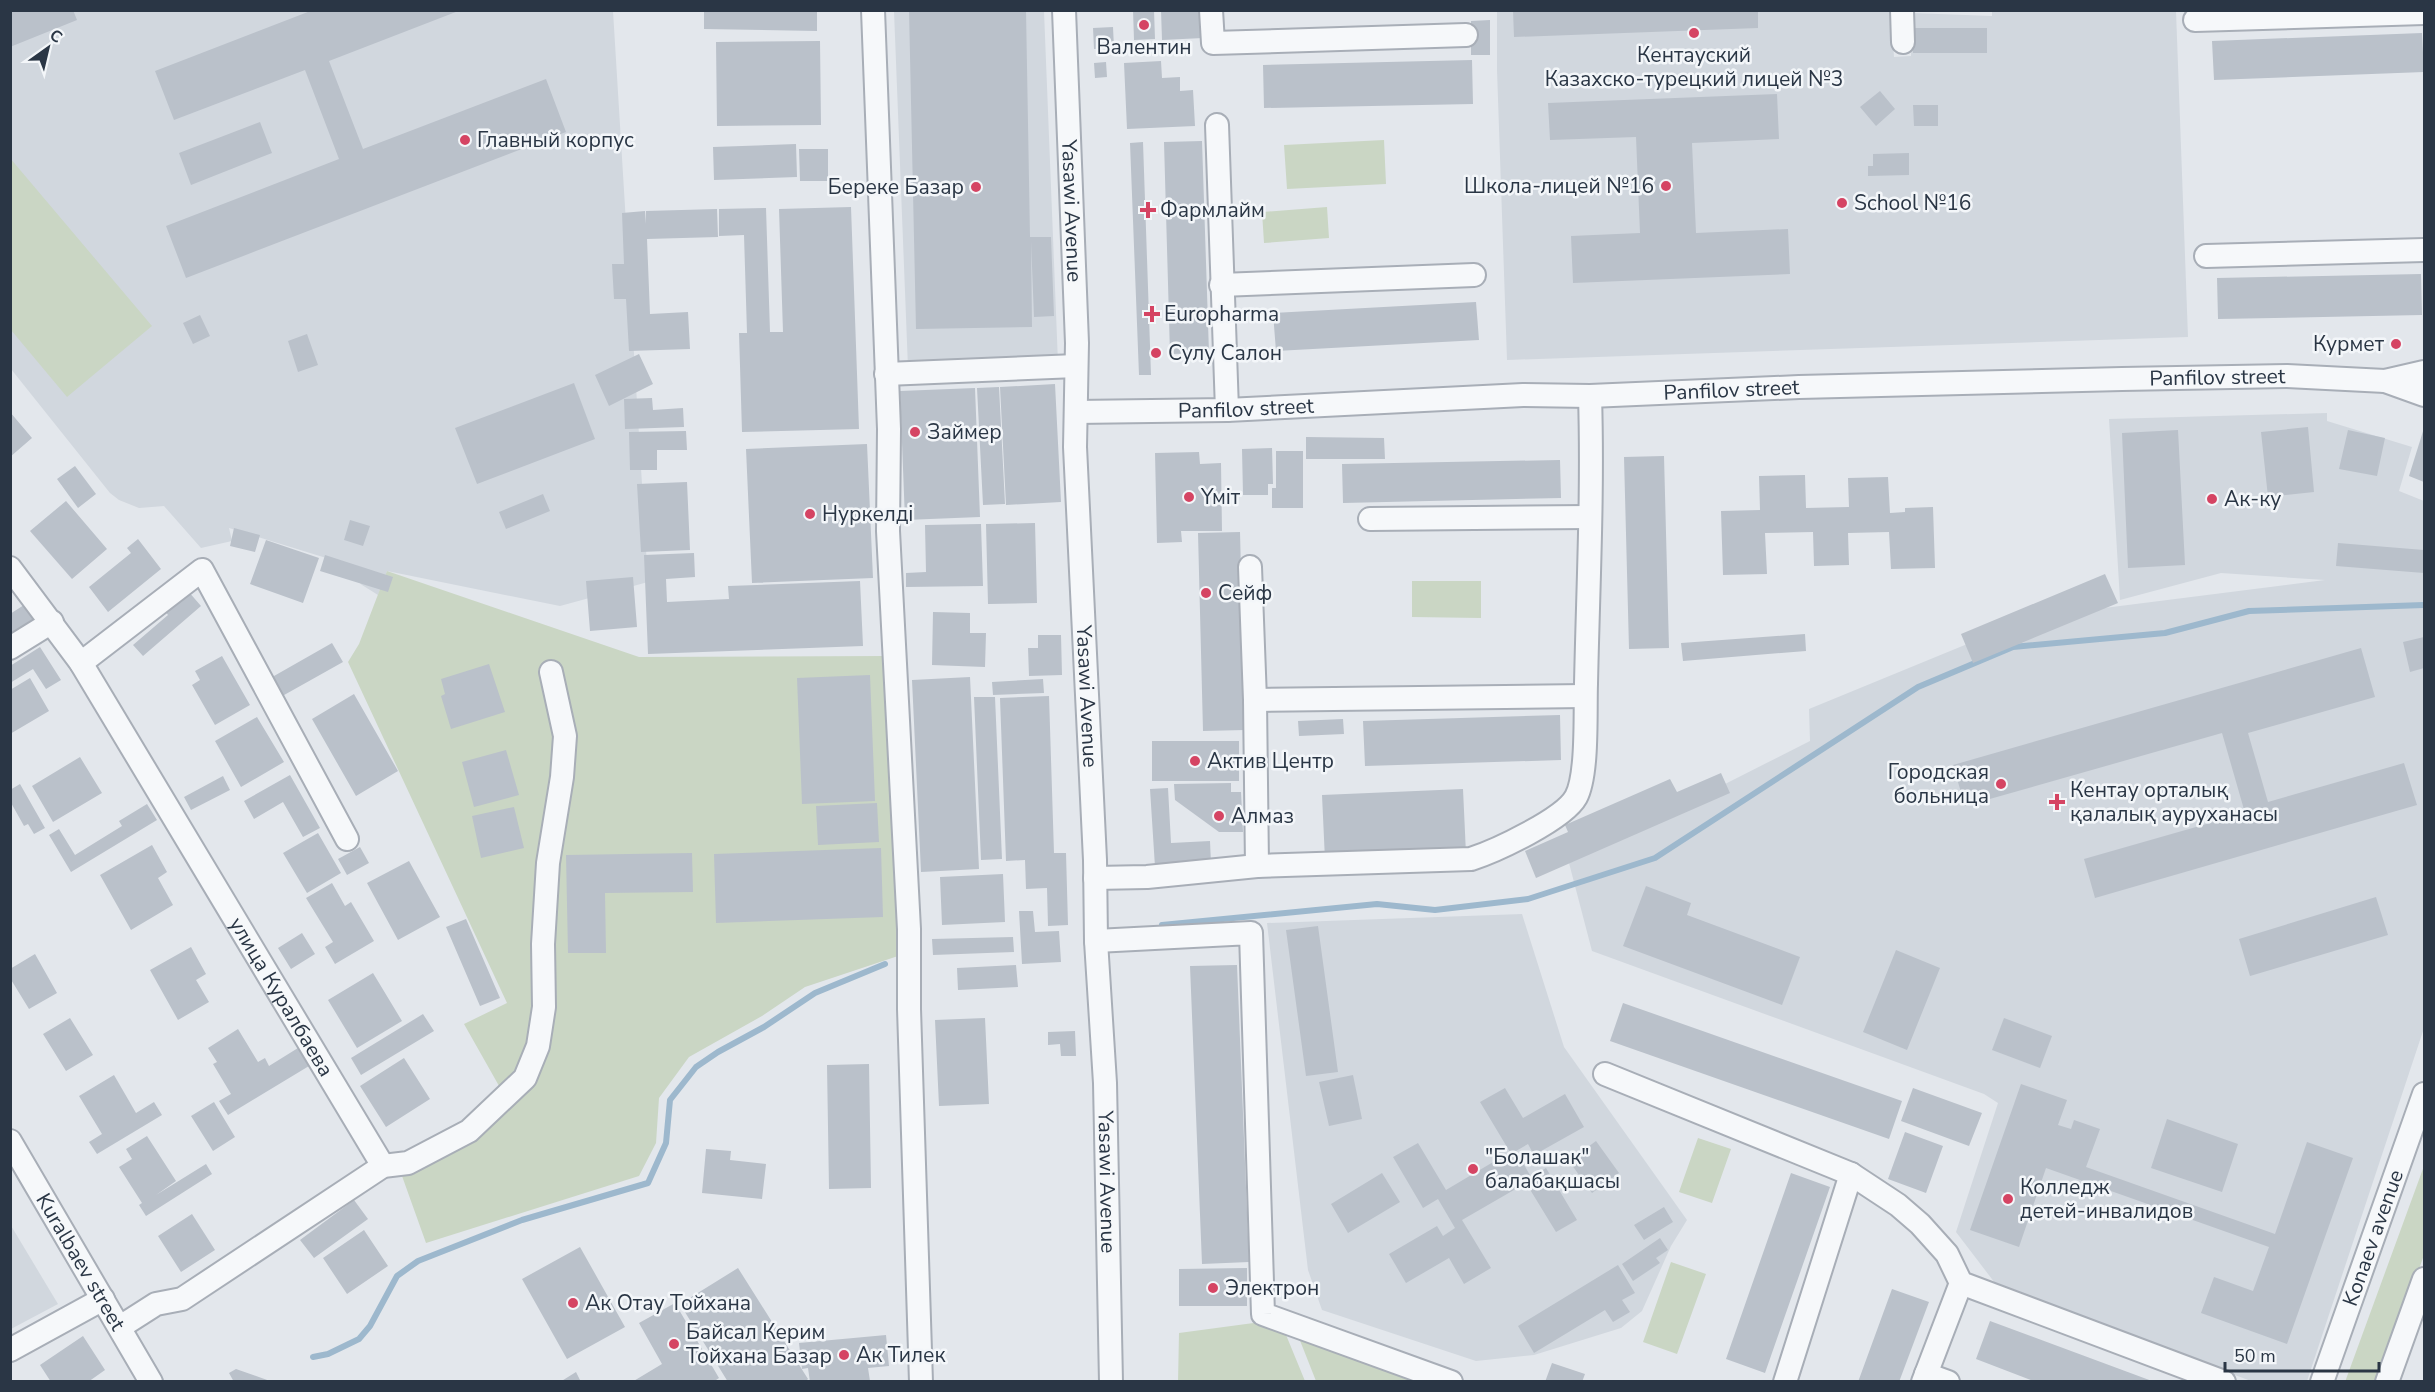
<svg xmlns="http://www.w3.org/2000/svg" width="2435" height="1392" font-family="'Nunito Sans',sans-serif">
<rect width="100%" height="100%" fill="#e3e7ec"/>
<path fill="#d1d7de" d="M1992,10L2176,11L2188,337L1507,360L1497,70V11H1891L1894,57L1911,56L1912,13L1992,16Z
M10,11H613L648,582L560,606L387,571L378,595L362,585L336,561L229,528L232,541L201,548L164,506L139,508L119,500L110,493L11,369Z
M894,11H1044L1058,363L908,368Z
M2327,413V421L2412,447L2399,491L2424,501V1028L2307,1381H2251L1998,1287L1956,1232L1998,1103L1984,1094L1592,951L1569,863L1810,741L1809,709L2033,617L2325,580L2221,573L2120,600L2109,419Z
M1522,914L1564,1047L1687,1220L1671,1246L1642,1311L1621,1328L1534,1355L1476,1361L1322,1310L1308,1270L1267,923Z
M10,1224L58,1304L11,1329H10Z"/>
<path fill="#cad6c4" d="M1384,140L1386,184L1287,189L1284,145Z
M10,158L152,326L67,397L11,330Z
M1327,207L1329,238L1264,243L1262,212Z
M387,571L639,657L888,656L901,955L805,987L762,1016L689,1057L659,1098L656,1143L639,1176L426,1243L397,1162L507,1100L464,1024L507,1003L348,662L359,644Z
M1412,581H1481V618L1412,617Z
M1698,1138L1731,1149L1712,1203L1679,1192Z
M2424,1166V1255L2379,1381L2345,1382Z
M1671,1262L1706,1274L1677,1354L1643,1342Z
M1261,1322L1284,1330L1305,1381L1178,1382L1179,1333Z
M1299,1338L1425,1381H1316Z"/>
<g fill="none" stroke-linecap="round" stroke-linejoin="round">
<path stroke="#9db8cd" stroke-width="6" d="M1162,925L1377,904L1435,910L1528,899L1655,858L1918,687L2013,647L2165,633L2249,611L2424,605
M313,1357L328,1354L359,1339L370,1326L397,1276L418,1261L522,1220L648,1183L666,1143L670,1100L696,1067L718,1052L764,1027L815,993L885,964"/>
</g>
<path fill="#bac1ca" d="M10,10H73L77,20L10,47Z
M313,10H461L329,61L363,149L546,79L566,132L186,278L166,226L339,159L305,70L174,120L155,71Z
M704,10H817V31L704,29Z
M909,10H1026L1030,237H1051L1054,316L1034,317L1031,241L1032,327L916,329Z
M1133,10H1154L1155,39L1134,40Z
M1161,10H1202L1203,38L1162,40Z
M1513,10H1758V28L1514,37Z
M1490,20V55H1471V21Z
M1113,27L1114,48L1094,49L1093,28Z
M1912,28H1987V53H1913Z
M2422,33L2424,72L2214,80L2212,41Z
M820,41L821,125L717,126L716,42Z
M1472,60L1473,104L1264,108L1263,65Z
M1161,61L1162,78L1180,77V91L1193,90L1195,126L1127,129L1124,63Z
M1106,62L1107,77L1095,78L1094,63Z
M1880,91L1895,109L1876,126L1860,107Z
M1777,94L1779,139L1692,143L1696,233L1788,229L1790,274L1573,283L1571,236L1640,233L1636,137L1550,140L1548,103Z
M1913,105H1938V126H1914Z
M260,122L272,153L191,185L179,153Z
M1202,141L1209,353L1170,354L1164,142Z
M1143,142L1151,375H1139L1130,143Z
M796,144L797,177L714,180L713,147Z
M799,149H828V181H800Z
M1909,153V175L1868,176V166H1873V154Z
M851,207L859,429L742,432L739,333H747L744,235L719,236V209L766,208L770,332H783L779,209Z
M717,209L718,237L647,239L650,314L688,312L690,349L629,351L626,299H614L612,264H624L622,213L645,211L646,224V211Z
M2421,274L2422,315L2218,319L2217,278Z
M1476,302L1479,340L1276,351L1273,313Z
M200,315L210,336L193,344L183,323Z
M307,334L318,365L298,372L288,341Z
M639,354L653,384L609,406L595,375Z
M574,383L595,439L477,484L455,428Z
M1055,384L1061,502L1006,505L1000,387Z
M999,387L1005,504L983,505L977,388Z
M975,388L980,517L905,520L900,391Z
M652,398L653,410L683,408L684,427L625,429L624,399Z
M10,412L32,438L10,457Z
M2308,427L2314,492L2268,497L2261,432Z
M2424,428V482L2409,476Z
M2178,430L2185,565L2128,568L2122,433Z
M2348,430L2385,438L2377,476L2339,469Z
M686,431L687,450H657V470H630L629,432Z
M1306,437L1384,438L1385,459H1306Z
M867,444L873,578L752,583L746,449Z
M1272,448L1273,484H1268V495H1243L1242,449Z
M1276,451H1303V508H1272V488H1276Z
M1199,452L1200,464L1221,463L1222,531H1181L1182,542L1157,543L1155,453Z
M1664,456L1669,648L1629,649L1624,457Z
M1560,460L1561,498L1343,503L1342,464Z
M75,466L96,494L78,508L57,479Z
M1805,475L1806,508L1849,507L1848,478L1888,477L1890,513L1905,512V508L1933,507L1935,568L1891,569L1889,532L1848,533L1849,565L1814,566L1813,532L1765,533L1767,574L1723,575L1721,511L1760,510L1759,476Z
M687,482L690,550L641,552L637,484Z
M543,494L550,511L506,529L499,512Z
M66,501L107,549L72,579L30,531Z
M350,520L370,526L363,546L344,540Z
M1035,523L1037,603L988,604L986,524Z
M981,524L983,586L906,587V573L926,572L925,525Z
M234,528L260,535L255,552L230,546Z
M1240,532L1245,730L1203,731L1198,533Z
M138,539L161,569L108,612L89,587L131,553L127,548Z
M266,540L319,558L303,603L250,584Z
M2338,543L2424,550V573L2336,566Z
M694,553L695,577L666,579L667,602L729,599L728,586L860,581L863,646L648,654L644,555Z
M325,555L393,577L388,592L320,571Z
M2105,574L2118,603L1973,663L1961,634Z
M633,577L637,627L590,631L586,581Z
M188,591L201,606L143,656L133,645L168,615L165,611Z
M24,605L34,619L10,635V614Z
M933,612L970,613V633H986L985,667L932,665Z
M1805,634L1806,651L1683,661L1681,643Z
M1038,635H1061L1062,675L1029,676L1028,648H1038Z
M2424,637V668L2410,672L2403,642Z
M332,643L343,662L277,699L267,680Z
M40,647L61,680L46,689L33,669L10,683V666Z
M2361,648L2375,697L2248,733L2268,802L2404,763L2417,805L2095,898L2084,859L2245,813L2222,733L1965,806L1953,765Z
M222,656L250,705L215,725L192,685L200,680L195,671Z
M489,664L505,712L451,729L441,696L445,694L441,679Z
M870,675L875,801L802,804L797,678Z
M970,677L979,869L921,872L912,680Z
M30,678L49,711L10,734V690Z
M1043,679L1044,693L993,695L992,682Z
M354,694L398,771L356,796L312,719Z
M1049,696L1054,853H1066L1068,925L1048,926L1047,888L1026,889L1025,860L1006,861L1000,698Z
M974,697H995L1002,859L981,860Z
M1560,715L1561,760L1365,766L1363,721Z
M257,717L284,762L241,787L215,741Z
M1343,719L1344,734L1299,736L1298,721Z
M1152,741H1239V781H1152Z
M506,750L519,795L474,807L462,762Z
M80,757L102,793L53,822L32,786Z
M1721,773L1730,793L1536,878L1525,851L1568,832L1565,825L1670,779L1677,792Z
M290,775L320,828L303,837L283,802L254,819L244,801Z
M223,776L230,790L191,810L184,797Z
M1231,783V792H1241L1243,832H1219L1175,800L1174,784Z
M20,784L45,828L34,834L28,824L24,826L10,801V790Z
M1168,788L1171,843L1210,841L1211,864L1155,867L1150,789Z
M1463,789L1466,854L1325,860L1322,795Z
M877,803L879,842L818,845L816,806Z
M147,804L157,820L71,872L49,835L59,829L75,855L122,826L119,821Z
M514,807L524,848L481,858L472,816Z
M318,833L341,873L307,893L283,853Z
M152,845L167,872L158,878L173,905L131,930L100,875Z
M360,847L369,863L347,875L338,859Z
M881,848L883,917L716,923L714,854Z
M692,853L693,892L605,893L606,953H568L566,855Z
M409,861L440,917L398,940L367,883Z
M1003,874L1005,922L942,925L940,877Z
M332,883L345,906L351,902L374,941L335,964L325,947L333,942L306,898Z
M1646,886L1691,903L1687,915L1800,957L1782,1005L1623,946Z
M2376,897L2388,935L2250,976L2239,939Z
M1019,911H1033L1035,932L1059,931L1061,962L1022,964Z
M466,919L500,998L480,1006L446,927Z
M1318,926L1338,1072L1306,1076L1286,930Z
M302,933L315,954L291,969L278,948Z
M1013,937L1014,952L933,955L932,939Z
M191,947L206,974L196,980L209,1002L178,1020L150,970Z
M1896,950L1940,968L1907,1050L1863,1032Z
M35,954L57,993L29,1009L10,978V969Z
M1016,965L1018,987L958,990L957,968Z
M1237,965L1249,1262L1202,1264L1190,966Z
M373,973L402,1021L357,1048L328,1000Z
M1623,1003L1902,1101L1889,1139L1610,1041Z
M423,1014L434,1031L361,1075L351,1058Z
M70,1018L93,1055L66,1071L43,1034Z
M985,1018L989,1104L939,1106L935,1020Z
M2004,1018L2052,1036L2040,1068L1992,1050Z
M238,1029L258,1062L265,1058L269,1066L298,1048L309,1066L228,1115L219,1101L231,1094L213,1064L217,1062L208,1048Z
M1075,1031L1076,1056H1061L1060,1044L1048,1045V1032Z
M404,1058L430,1099L386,1127L360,1086Z
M869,1064L871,1188L829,1189L827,1065Z
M114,1075L136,1113L154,1102L162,1115L97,1154L89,1142L102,1134L79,1096Z
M1353,1075L1362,1119L1329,1126L1319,1082Z
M2021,1084L2067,1100L2058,1125L2071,1129L2074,1120L2100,1129L2086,1167L2275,1234L2307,1142L2353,1158L2287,1344L2201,1313L2214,1277L2253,1291L2269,1247L2046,1168L2019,1247L1970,1230Z
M1505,1088L1523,1118L1565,1094L1584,1127L1534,1155L1528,1144L1516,1151L1531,1177L1546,1168L1577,1220L1556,1232L1526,1183L1462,1220L1491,1268L1464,1284L1449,1258L1406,1283L1389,1254L1437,1226L1443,1236L1455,1228L1438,1199L1423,1208L1393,1157L1418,1143L1446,1190L1510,1152L1480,1102Z
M1913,1088L1982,1113L1969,1146L1901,1121Z
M214,1102L235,1137L213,1151L191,1116Z
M2167,1119L2238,1144L2222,1192L2151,1168Z
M1905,1132L1943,1146L1926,1193L1888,1179Z
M147,1136L176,1181L156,1195L206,1164L212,1174L146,1216L139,1205L142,1203L119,1167L132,1159L126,1149Z
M1596,1141L1619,1173L1592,1193L1569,1161Z
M706,1149L731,1151L730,1160L766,1164L762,1199L702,1193Z
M1382,1173L1400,1202L1348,1233L1331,1204Z
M1791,1173L1830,1187L1765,1373L1726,1359Z
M354,1200L368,1219L314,1258L300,1240Z
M1664,1207L1673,1222L1644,1240L1634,1225Z
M192,1214L215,1250L181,1272L158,1236Z
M364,1230L388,1266L347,1294L323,1258Z
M1660,1238L1668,1250L1656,1258L1660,1263L1633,1281L1622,1264Z
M580,1247L625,1327L567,1359L522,1279Z
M1618,1265L1635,1293L1622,1300L1630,1312L1613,1322L1605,1310L1534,1353L1518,1326Z
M738,1268L808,1379L805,1382H728L680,1304Z
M1247,1268V1306H1179V1269Z
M1892,1289L1929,1302L1899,1382H1858Z
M675,1303L719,1378L713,1382H632L662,1364L639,1323Z
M1990,1321L2152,1381V1382H2036L1976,1359Z
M886,1335L889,1366L868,1368L870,1381L810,1382L808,1368L802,1369L799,1343Z
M83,1336L105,1370L88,1382H51L40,1365Z
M1552,1363L1585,1374L1582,1382H1545Z
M236,1369L270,1381V1382H234L229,1373Z
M576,1372L581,1382H560Z"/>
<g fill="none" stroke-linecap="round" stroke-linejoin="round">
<g stroke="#a8aeb7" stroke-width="26">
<g id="street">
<path d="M873,10L889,429L888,531L909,929V1009L921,1382"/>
<path id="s1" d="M1064,10L1077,343L1075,447L1095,860L1096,941L1105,1083L1111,1382"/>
<path d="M1211,10L1213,43L1466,35"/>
<path d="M1902,10L1903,42"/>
<path d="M2195,20L2424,13"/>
<path d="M1217,125L1227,410"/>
<path d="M2206,256L2424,250"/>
<path d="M1221,285L1474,275"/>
<path d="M886,374L1076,366"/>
<path d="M2385,381L2424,395"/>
<path id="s2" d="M1076,412L1227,410L1523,395L1590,396L1799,387L2122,379L2287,376L2385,381L2424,372"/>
<path d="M1370,519L1590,517"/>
<path d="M1250,567L1255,700L1257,866"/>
<path id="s3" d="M10,568L81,663L383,1166"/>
<path d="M10,648L52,622"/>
<path d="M81,663L202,570L347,839"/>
<path d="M1255,700L1585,696"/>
<path d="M1095,878L1147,877L1257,866L1471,859C1496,851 1564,819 1576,797C1588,775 1585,712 1586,684C1588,588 1593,492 1590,396"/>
<path d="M1096,941L1251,933L1263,1314L1451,1382"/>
<path d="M1605,1074L1851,1174L1898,1205L1920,1224L1947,1254L1961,1283L2224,1382"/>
<path id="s4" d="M10,1141L151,1382"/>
<path d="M120,1327L156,1304L182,1299L383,1166L408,1163L469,1131L525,1078L538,1046L544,1007L543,944L548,863L562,777L565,736L551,672"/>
<path d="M10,1350L103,1299"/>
<path d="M1926,1374L1948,1382"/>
<path d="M1785,1382L1851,1174"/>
<path d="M1923,1382L1961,1283"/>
<path id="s5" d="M2322,1382L2424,1094"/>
<path d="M2387,1382L2424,1279"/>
</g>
</g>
<use href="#street" stroke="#f6f8fa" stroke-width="22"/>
</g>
<g fill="#d54463" stroke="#f3f6f9" stroke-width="2">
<circle cx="1144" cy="25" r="6"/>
<circle cx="1694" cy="33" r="6"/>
<circle cx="465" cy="140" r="6"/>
<circle cx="1666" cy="186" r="6"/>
<circle cx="976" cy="187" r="6"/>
<circle cx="1842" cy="203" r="6"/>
<path d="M1145 201h6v6h6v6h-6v6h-6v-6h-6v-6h6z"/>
<path d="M1149 305h6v6h6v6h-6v6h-6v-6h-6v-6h6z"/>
<circle cx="2396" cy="344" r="6"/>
<circle cx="1156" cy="353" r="6"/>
<circle cx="915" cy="432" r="6"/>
<circle cx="1189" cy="497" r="6"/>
<circle cx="2212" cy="499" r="6"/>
<circle cx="810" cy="514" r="6"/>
<circle cx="1206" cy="593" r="6"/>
<circle cx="1195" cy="761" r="6"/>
<circle cx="2001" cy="784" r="6"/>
<path d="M2054 793h6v6h6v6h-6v6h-6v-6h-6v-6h6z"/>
<circle cx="1219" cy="816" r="6"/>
<circle cx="1473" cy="1169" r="6"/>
<circle cx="2008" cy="1199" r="6"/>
<circle cx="1213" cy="1288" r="6"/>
<circle cx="573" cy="1303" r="6"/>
<circle cx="674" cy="1344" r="6"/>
<circle cx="844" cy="1355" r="6"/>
</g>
<g text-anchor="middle" stroke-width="5" stroke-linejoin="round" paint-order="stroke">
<g font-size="21" fill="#2a3645" stroke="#f3f6f9" text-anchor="start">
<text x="1144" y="54" text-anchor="middle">Валентин</text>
<text x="1694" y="62" text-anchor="middle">Кентауский<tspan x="1694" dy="24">Казахско-турецкий лицей №3</tspan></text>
<text x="477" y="147">Главный корпус</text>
<text x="1654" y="193" text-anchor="end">Школа-лицей №16</text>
<text x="964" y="194" text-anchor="end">Береке Базар</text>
<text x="1854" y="210">School №16</text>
<text x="1160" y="217">Фармлайм</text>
<text x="1164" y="321">Europharma</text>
<text x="2384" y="351" text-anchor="end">Курмет</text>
<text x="1168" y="360">Сулу Салон</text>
<text x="927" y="439">Займер</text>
<text x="1201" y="504">Үміт</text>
<text x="2224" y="506">Ак-ку</text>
<text x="822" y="521">Нуркелді</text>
<text x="1218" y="600">Сейф</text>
<text x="1207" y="768">Актив Центр</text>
<text x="1989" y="779" text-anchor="end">Городская<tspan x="1989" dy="24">больница</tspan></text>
<text x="2070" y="797">Кентау орталық<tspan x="2070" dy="24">қалалық ауруханасы</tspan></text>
<text x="1231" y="823">Алмаз</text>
<text x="1485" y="1164">"Болашак"<tspan x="1485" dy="24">балабақшасы</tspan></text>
<text x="2020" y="1194">Колледж<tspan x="2020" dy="24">детей-инвалидов</tspan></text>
<text x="1225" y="1295">Электрон</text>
<text x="585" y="1310">Ак Отау Тойхана</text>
<text x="686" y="1339">Байсал Керим<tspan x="686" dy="24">Тойхана Базар</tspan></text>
<text x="856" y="1362">Ак Тилек</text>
</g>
<g font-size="21" fill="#2a3645" stroke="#f3f6f9">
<text dy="7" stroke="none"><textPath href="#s1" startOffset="201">Yasawi Avenue</textPath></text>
<text dy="7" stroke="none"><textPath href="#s2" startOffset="1142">Panfilov street</textPath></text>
<text dy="7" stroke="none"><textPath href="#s2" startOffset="656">Panfilov street</textPath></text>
<text dy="7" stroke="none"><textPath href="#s2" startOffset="170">Panfilov street</textPath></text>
<text dy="7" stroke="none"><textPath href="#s1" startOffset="687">Yasawi Avenue</textPath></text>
<text dy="7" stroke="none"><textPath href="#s3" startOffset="508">улица Куралбаева</textPath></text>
<text dy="7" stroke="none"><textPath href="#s1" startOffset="1173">Yasawi Avenue</textPath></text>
<text dy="7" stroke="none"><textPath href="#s5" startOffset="153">Konaev avenue</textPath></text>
<text dy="7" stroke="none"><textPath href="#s4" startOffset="140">Kuralbaev street</textPath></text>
</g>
</g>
<rect width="2435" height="1392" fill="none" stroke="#2a3645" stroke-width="24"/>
<g transform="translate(48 48) rotate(34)" stroke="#f3f6f9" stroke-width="4.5" paint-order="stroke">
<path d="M0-4.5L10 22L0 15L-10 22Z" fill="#2a3645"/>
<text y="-9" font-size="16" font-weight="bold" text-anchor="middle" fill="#2a3645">С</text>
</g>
<path d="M2225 1362v9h154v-9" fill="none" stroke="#2a3645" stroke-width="3"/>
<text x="2234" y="1362" font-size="18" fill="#2a3645" stroke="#f3f6f9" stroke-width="4.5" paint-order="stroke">50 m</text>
</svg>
